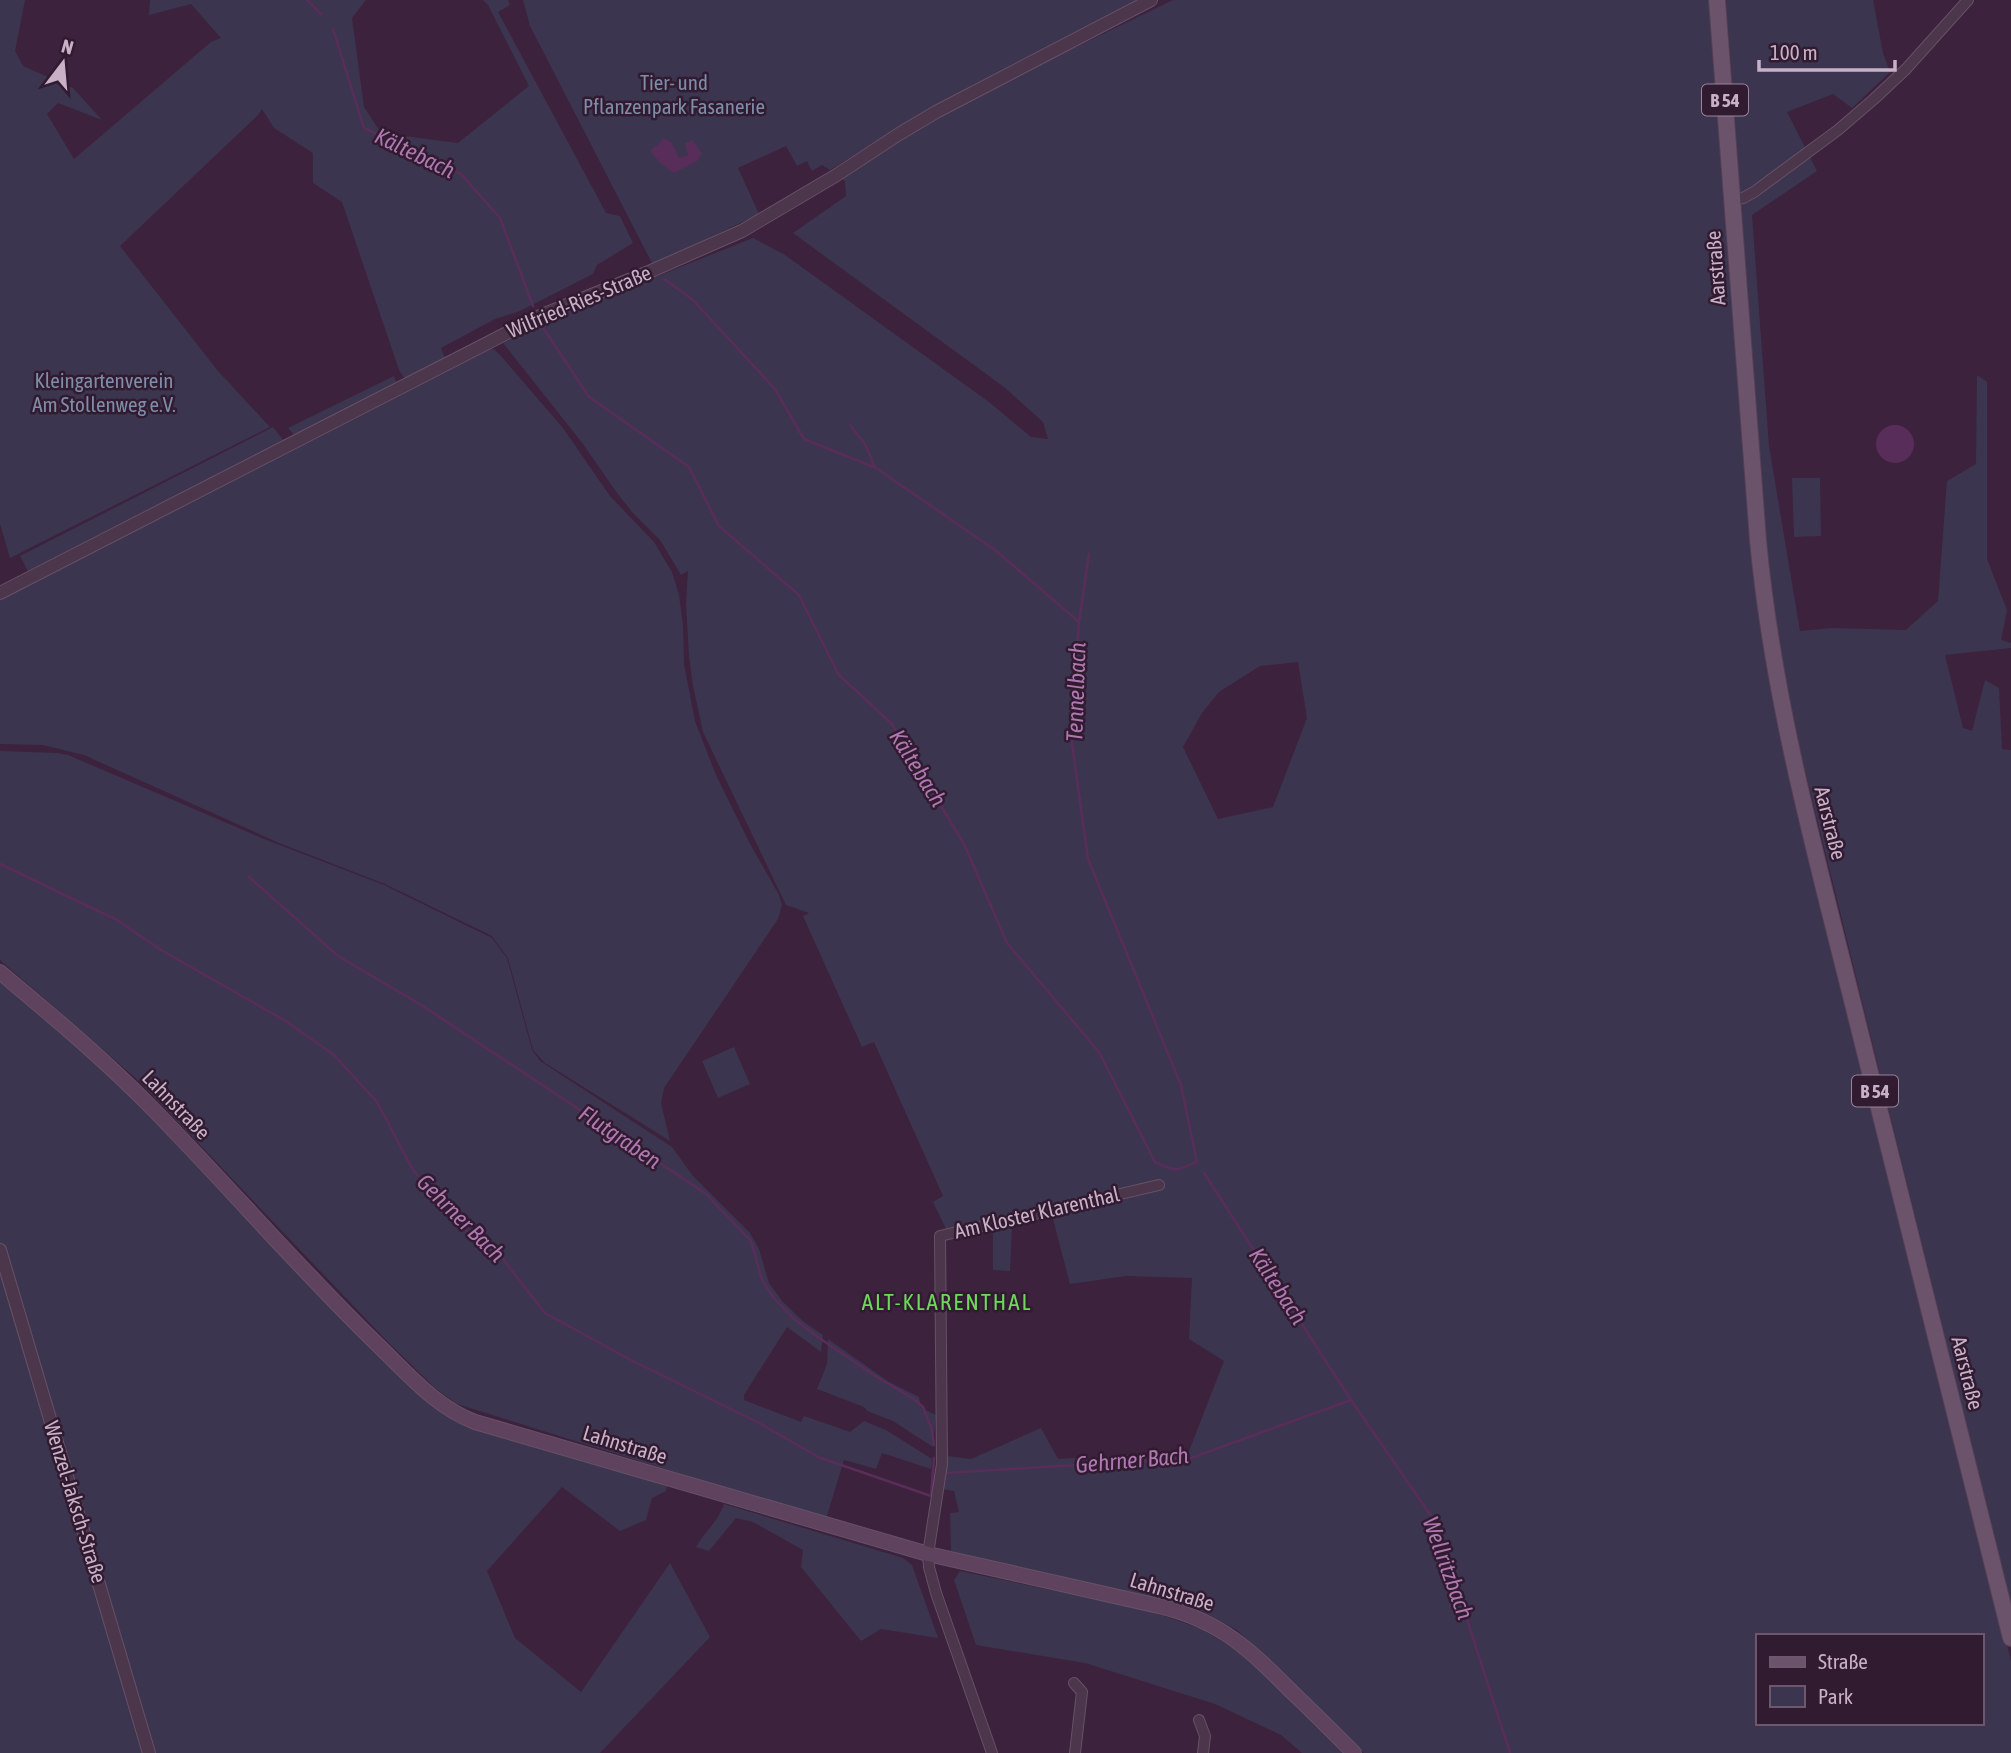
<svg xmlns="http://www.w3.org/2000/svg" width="2011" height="1753" font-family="'Asap Condensed',sans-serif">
<rect width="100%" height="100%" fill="#3c223c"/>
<path fill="#3c3550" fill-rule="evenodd" d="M0,0H25L15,51L23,66L73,88L102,120L58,103L47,114L74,159L211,42L221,38L191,4L149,15L150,0H366L352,18L364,107L381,133L458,143L529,86L488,5L483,0H508L510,5L498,12L606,213L620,216L633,243L597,265L593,274L520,311L495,319L441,348L445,358L405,379L399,370L342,202L313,183V153L274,128L262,109L258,115L120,246L218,371L270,427L10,558L0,524Z
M523,0H1141L930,108L830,170L822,165L812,171L807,161L797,166L786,146L738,168L759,214L653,265L530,26Z
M1173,0H1710L1755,573L1919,1299L2011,1661V1753H1364L1237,1630L1196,1608L951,1551L950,1513L959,1512L954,1491L942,1489L947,1456L971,1459L1041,1428L1058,1459L1189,1451L1224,1361L1189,1339L1192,1278L1126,1276L1070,1284L1052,1215L1161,1188L947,1231L933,1202L943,1196L874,1042L862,1047L803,916L809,913L786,905L703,732L693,686L689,656L686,604L688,571L681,575L660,540L632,512L617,493L583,444L503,343L602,296L648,280L753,238L785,255L989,402L1031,437L1048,439L1043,422L1004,387L793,233L846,196L845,181L839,177L948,109ZM1298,662L1307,718L1273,807L1218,819L1183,747L1202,713L1219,692L1260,666ZM1757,1636H1981V1723H1757Z
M1726,0H1873L1883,53L1890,72L1852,108L1833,94L1787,112L1817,171L1752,215L1769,446L1800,631L1832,628L1906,630L1938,601L1947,481L1976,464L1977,375L1987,382V559L2007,610L2001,640L2011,643V648L1945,655L1963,728L1972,731L1985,680L1999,688L2002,749L2011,750V1604L1785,689L1774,616L1766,539Z
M487,347L495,350L500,355L563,428L610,496L654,542L672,572L679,595L683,626L684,664L695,721L716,775L748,840L779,895L782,905L778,919L664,1088L661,1103L670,1141L545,1063L533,1050L508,958L492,936L385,884L279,843L84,755L43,745L0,744V600Z
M394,376L396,382L294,435L288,428Z
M273,427L283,440L28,571L20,556Z
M1792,478H1820L1821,536L1794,537Z
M0,751L57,753L68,755L264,839L384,885L492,938L507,958L532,1050L540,1061L672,1147L693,1176L750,1233L759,1249L769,1283L783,1302L804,1322L823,1335L821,1352L787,1327L744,1395V1400L801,1422L804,1416L850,1432L864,1421L886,1430L932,1459L931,1469L882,1453L876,1469L844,1460L826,1519L457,1404L435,1388L384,1338L139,1081L0,960Z
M0,980L77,1046L146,1110L441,1411L666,1485L667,1487L666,1491L652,1498L646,1520L620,1531L562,1487L487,1571L515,1638L581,1692L670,1563L710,1637L600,1753H0Z
M734,1047L750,1084L718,1098L702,1061Z
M1012,1225L1010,1271L993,1270V1230Z
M828,1339L889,1382L919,1397L921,1408L936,1415L933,1447L893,1421L867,1411L864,1407L817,1389L827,1364Z
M724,1504L903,1558L912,1565L938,1638L881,1629L861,1641L801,1567L803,1550L753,1522L736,1518L709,1551L696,1547C705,1531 718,1522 724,1504Z
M960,1571L1147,1610L1202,1629L1242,1654L1345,1753H1302L1281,1735L1215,1704L1085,1663L976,1645L954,1580Z"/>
<path fill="#592d59" d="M664,138L672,143L679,158L688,155L685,143L693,140L702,154L697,161L674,173L660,163L650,150L659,144Z
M1876 444a19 19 0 1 1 38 0a19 19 0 1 1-38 0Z"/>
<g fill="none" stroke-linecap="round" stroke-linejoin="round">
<path stroke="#592d59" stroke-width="2.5" d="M307,0L321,14
M333,29L364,128L461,174L500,218L533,306
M542,326L589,397L689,467L719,526L799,595L839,675L892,724L965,846L1007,943L1099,1052L1155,1162C1176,1172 1177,1171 1197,1162L1181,1085L1088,859L1071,737L1079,622L995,550L876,468L804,439L775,389L692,299L664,279
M850,425L865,444L875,467
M1079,622L1089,554
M0,864L117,920L161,950L284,1020L333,1054L377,1102L413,1170L467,1231L499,1254L545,1313L625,1357L761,1424L818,1457L931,1496L934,1458
M249,877L338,956L423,1006L705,1193L751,1241L762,1280L773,1297L793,1318L815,1335L872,1374L914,1399L923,1407L932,1430L934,1445
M1204,1173L1351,1400L1436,1523L1510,1753
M946,1473L1191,1458L1351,1400"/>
<g stroke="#675167" stroke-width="12">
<path id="minor" d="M1732,200L1743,198L1754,192L1838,130L1874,99L1906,69L1968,0
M1074,1683L1082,1692L1075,1753
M1199,1720L1205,1736L1203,1753
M992,1753L936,1593L929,1567L928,1554L942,1464L940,1236L1159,1185"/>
</g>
<g stroke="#675167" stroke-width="14">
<path id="tertiary" d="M0,593L542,315L651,271L742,231L835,176L899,134L936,112L1151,0
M0,1250L149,1753"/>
</g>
<g stroke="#675167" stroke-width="16">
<path id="secondary" d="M0,972C51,1015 103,1058 150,1106C228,1185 300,1270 380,1347C409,1375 436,1407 475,1422L928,1554L1163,1607C1222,1622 1250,1650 1292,1692C1313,1712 1334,1733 1354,1753"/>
</g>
<g stroke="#553f55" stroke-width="18">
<path id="primary" d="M1717,0L1758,540C1773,702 1817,859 1856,1016C1908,1223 1959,1431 2011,1638"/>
</g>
<use href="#minor" stroke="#4c364c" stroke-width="10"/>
<use href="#tertiary" stroke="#4c364c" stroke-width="12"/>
<use href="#secondary" stroke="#5f435e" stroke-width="14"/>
<use href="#primary" stroke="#6c536c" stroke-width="16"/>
</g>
<g text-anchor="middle" stroke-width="5" stroke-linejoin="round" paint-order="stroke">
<g fill="#311b31" stroke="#9b849a" stroke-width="2">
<rect x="1702" y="84.5" width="46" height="31" rx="5"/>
<rect x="1852" y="1075.5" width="46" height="31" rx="5"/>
</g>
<g font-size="19" font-weight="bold" fill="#c8b1c7">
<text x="1725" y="107">B 54</text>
<text x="1875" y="1098">B 54</text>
</g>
<g font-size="21" fill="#7e8da9" stroke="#311b31">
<text x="674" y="90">Tier- und<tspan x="674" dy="24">Pflanzenpark Fasanerie</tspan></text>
<text x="104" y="388">Kleingartenverein<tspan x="104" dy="24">Am Stollenweg e.V.</tspan></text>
</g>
<g font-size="21" fill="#c8b1c7" stroke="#311b31">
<text transform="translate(1716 268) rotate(-94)" y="7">Aarstraße</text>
<text transform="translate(579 302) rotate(-23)" y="7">Wilfried-Ries-Straße</text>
<text transform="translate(1830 823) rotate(76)" y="7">Aarstraße</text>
<text transform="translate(176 1105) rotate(46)" y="7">Lahnstraße</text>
<text transform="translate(1037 1213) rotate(-13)" y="7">Am Kloster Klarenthal</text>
<text transform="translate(1967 1373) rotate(76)" y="7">Aarstraße</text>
<text transform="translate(625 1445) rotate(17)" y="7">Lahnstraße</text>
<text transform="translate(75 1502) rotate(73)" y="7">Wenzel-Jaksch-Straße</text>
<text transform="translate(1172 1592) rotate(17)" y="7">Lahnstraße</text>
</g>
<g font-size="23" font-style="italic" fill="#b078b1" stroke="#311b31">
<text transform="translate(415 153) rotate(26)" y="8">Kältebach</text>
<text transform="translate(1076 692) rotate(-88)" y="8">Tennelbach</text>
<text transform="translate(918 768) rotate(58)" y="8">Kältebach</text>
<text transform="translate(620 1137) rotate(34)" y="8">Flutgraben</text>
<text transform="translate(461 1218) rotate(45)" y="8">Gehrner Bach</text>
<text transform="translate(1278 1286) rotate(57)" y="8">Kältebach</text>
<text transform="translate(1132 1460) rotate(-5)" y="8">Gehrner Bach</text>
<text transform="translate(1448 1568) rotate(70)" y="8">Wellritzbach</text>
</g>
<g font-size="23" letter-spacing="2" fill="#6fd85c" stroke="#311b31">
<text x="947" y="1310">ALT-KLARENTHAL</text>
</g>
</g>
<rect x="1756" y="1634" width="228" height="91" fill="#311b31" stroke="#6d576d" stroke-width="2"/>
<rect x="1770" y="1657" width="35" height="10" fill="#6c536c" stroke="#6d576d" stroke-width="2"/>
<text x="1818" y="1669" font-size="21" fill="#c8b1c7">Straße</text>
<rect x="1770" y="1686" width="35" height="21" fill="#3c3550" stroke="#6d576d" stroke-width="2"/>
<text x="1818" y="1704" font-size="21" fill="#c8b1c7">Park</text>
<g transform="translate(63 63) rotate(16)" stroke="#311b31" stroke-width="5" paint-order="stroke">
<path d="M0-5L12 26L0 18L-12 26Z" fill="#c8b1c7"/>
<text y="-10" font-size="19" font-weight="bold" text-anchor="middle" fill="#c8b1c7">N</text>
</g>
<path d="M1759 60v10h136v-10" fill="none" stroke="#c8b1c7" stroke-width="3.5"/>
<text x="1770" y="60" font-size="21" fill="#c8b1c7" stroke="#311b31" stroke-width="5" paint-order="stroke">100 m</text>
</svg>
